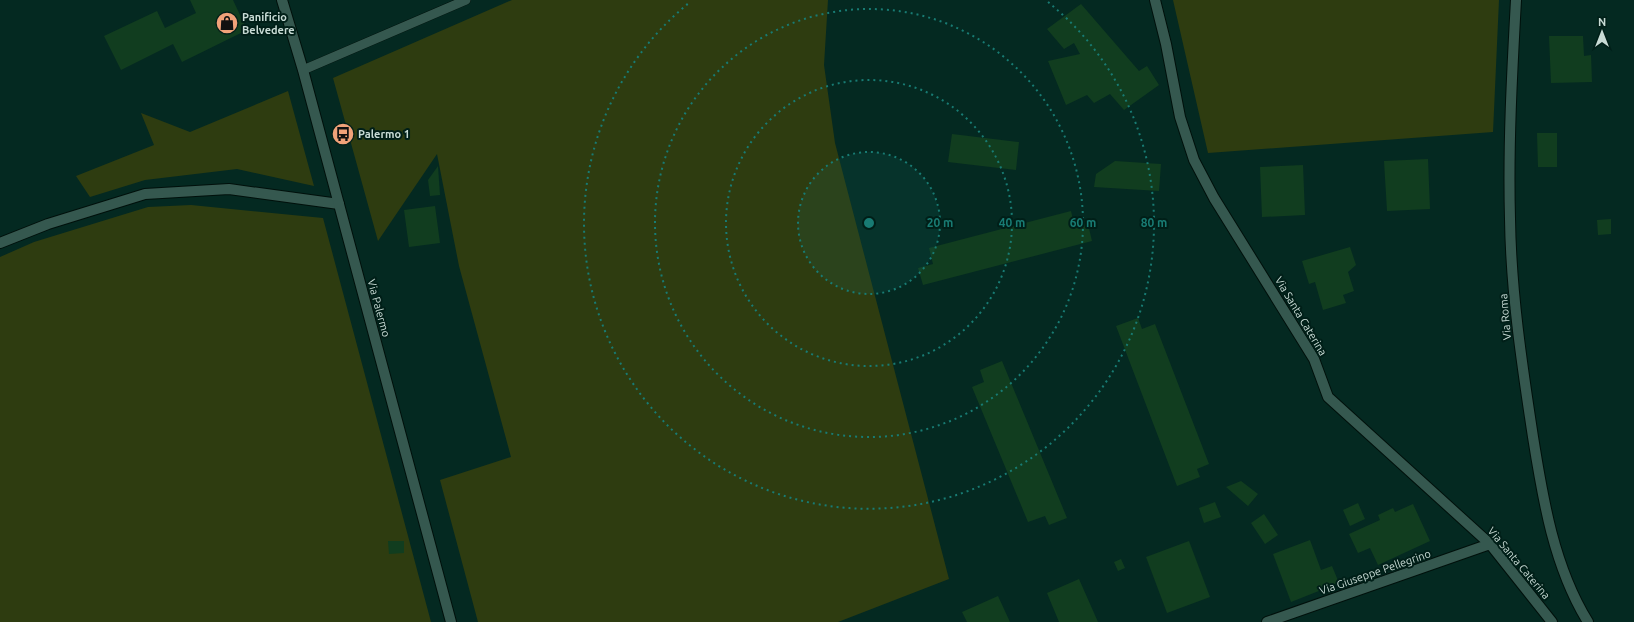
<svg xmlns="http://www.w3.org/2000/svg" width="1634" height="622" font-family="Ubuntu,sans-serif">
<rect width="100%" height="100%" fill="#042921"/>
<path fill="#2e3c10" d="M512,0H828L824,65L835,143L949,579L838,622H478L440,480L511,457L459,266L437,154L378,241L333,78Z
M1173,0H1499L1493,132L1208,153Z
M288,91L314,186L237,169L145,180L90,197L76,176L154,145L141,113L190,132Z
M191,205L323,218L431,622H0V257L34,242L148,207Z"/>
<path fill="#113d1f" d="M190,0H233L247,30L182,62L173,44L121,70L104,36L157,11L165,28L196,13Z
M1081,4L1139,71L1147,66L1159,85L1124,110L1110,94L1094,103L1087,95L1066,105L1048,61L1080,54L1074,43L1064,49L1047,29Z
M1549,36H1583L1584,56L1591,55L1592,82L1551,83Z
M1537,133H1557V167H1538Z
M952,134L1019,142L1016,170L948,162Z
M1428,159L1430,209L1387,211L1384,161Z
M1115,161L1161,164L1159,191L1094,187L1096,174Z
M1303,165L1305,215L1262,217L1260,167Z
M438,166L440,195L430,196L428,180Z
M435,206L440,243L409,247L404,210Z
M1071,211L1074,224L1087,220L1092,241L923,285L918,268L933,264L929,248Z
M1611,219V234L1598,235L1597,220Z
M1350,247L1356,265L1348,272L1354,291L1343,295L1346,303L1323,310L1315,282L1309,284L1302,261Z
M1138,318L1142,329L1155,324L1209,464L1197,469L1200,477L1177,486L1116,326Z
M1002,361L1067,518L1049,525L1045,516L1028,522L972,387L984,382L980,370Z
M1241,481L1258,494L1248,506L1226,487Z
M1215,502L1221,517L1204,523L1199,508Z
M1358,503L1365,519L1350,526L1343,510Z
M1413,504L1430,541L1378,565L1370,548L1358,553L1349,534L1380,520L1378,515L1393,508L1395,512Z
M1264,514L1278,535L1265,544L1251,523Z
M1310,540L1321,570L1332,566L1339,583L1291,602L1273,554Z
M388,541H404V553L389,554Z
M1189,541L1210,597L1167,613L1146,557Z
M1121,559L1125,568L1118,571L1114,562Z
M1079,579L1098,622H1059L1047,593Z
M998,596L1010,622H967L962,612Z"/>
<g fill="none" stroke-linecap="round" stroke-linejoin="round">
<g stroke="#00100b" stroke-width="10">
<path id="lane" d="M303,70L466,0"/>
</g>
<g stroke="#00100b" stroke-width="12">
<path id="street" d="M1155,0L1166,44L1180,117L1194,160L1214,198L1314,359L1328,397L1490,544L1552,622
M0,243L48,224L145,194L229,189L339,204
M1267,622L1490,544"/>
</g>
<g stroke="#00100b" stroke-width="12">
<path id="secondary" d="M282,0L303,70L451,622
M1516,0C1512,73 1508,146 1510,219C1511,292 1522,365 1533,437C1543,500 1554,567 1588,622"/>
</g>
<use href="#lane" stroke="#35584f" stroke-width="9"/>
<use href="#street" stroke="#35584f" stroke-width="10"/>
<use href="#secondary" stroke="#35584f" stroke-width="10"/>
</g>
<circle cx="869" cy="223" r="71" fill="#187b73" fill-opacity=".12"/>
<g fill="none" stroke="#187b73" stroke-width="2" stroke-dasharray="2 4">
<circle cx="869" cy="223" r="71"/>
<circle cx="869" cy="223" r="143"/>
<circle cx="869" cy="223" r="214"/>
<path d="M1048 2A285 285 0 1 1 690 2"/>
</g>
<defs>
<g id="shop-disc" transform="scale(1.15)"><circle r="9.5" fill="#f0a279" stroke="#001f18"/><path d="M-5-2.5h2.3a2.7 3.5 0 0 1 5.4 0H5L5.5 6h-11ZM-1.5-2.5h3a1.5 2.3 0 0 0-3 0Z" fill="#111"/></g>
<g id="bus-disc" transform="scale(1.15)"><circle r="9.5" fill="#f0a279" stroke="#001f18"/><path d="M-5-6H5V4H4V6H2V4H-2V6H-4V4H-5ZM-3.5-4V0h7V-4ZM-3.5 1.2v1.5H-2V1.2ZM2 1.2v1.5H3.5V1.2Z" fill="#111"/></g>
</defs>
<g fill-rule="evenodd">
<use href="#shop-disc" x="227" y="23"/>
<use href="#bus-disc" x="343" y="134"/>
</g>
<g text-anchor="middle" stroke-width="4" stroke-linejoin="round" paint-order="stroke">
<g font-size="11" font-weight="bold" fill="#c8dbd5" stroke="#001f18" text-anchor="start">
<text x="242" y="21">Panificio<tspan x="242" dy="13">Belvedere</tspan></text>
<text x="358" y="138">Palermo 1</text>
</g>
<g font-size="11" fill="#c8dbd5" stroke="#001f18">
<text transform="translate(379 308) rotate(75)" y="4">Via Palermo</text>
<text transform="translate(1301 316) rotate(59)" y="4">Via Santa Caterina</text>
<text transform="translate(1505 317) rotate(-95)" y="4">Via Roma</text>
<text transform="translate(1519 563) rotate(50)" y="4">Via Santa Caterina</text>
<text transform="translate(1375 572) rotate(-19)" y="4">Via Giuseppe Pellegrino</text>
</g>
</g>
<circle cx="869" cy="223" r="6" fill="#187b73" stroke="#001f18" stroke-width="2"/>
<g font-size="12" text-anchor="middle" font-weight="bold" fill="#187b73" stroke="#001f18" stroke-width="4" stroke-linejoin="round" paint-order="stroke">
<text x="940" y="227">20 m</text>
<text x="1012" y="227">40 m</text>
<text x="1083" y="227">60 m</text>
<text x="1154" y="227">80 m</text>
</g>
<g transform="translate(1602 32)" stroke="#001f18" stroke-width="3" paint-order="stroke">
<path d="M0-3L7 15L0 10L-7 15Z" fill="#c8dbd5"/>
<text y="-6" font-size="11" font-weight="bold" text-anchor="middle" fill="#c8dbd5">N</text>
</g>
</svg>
